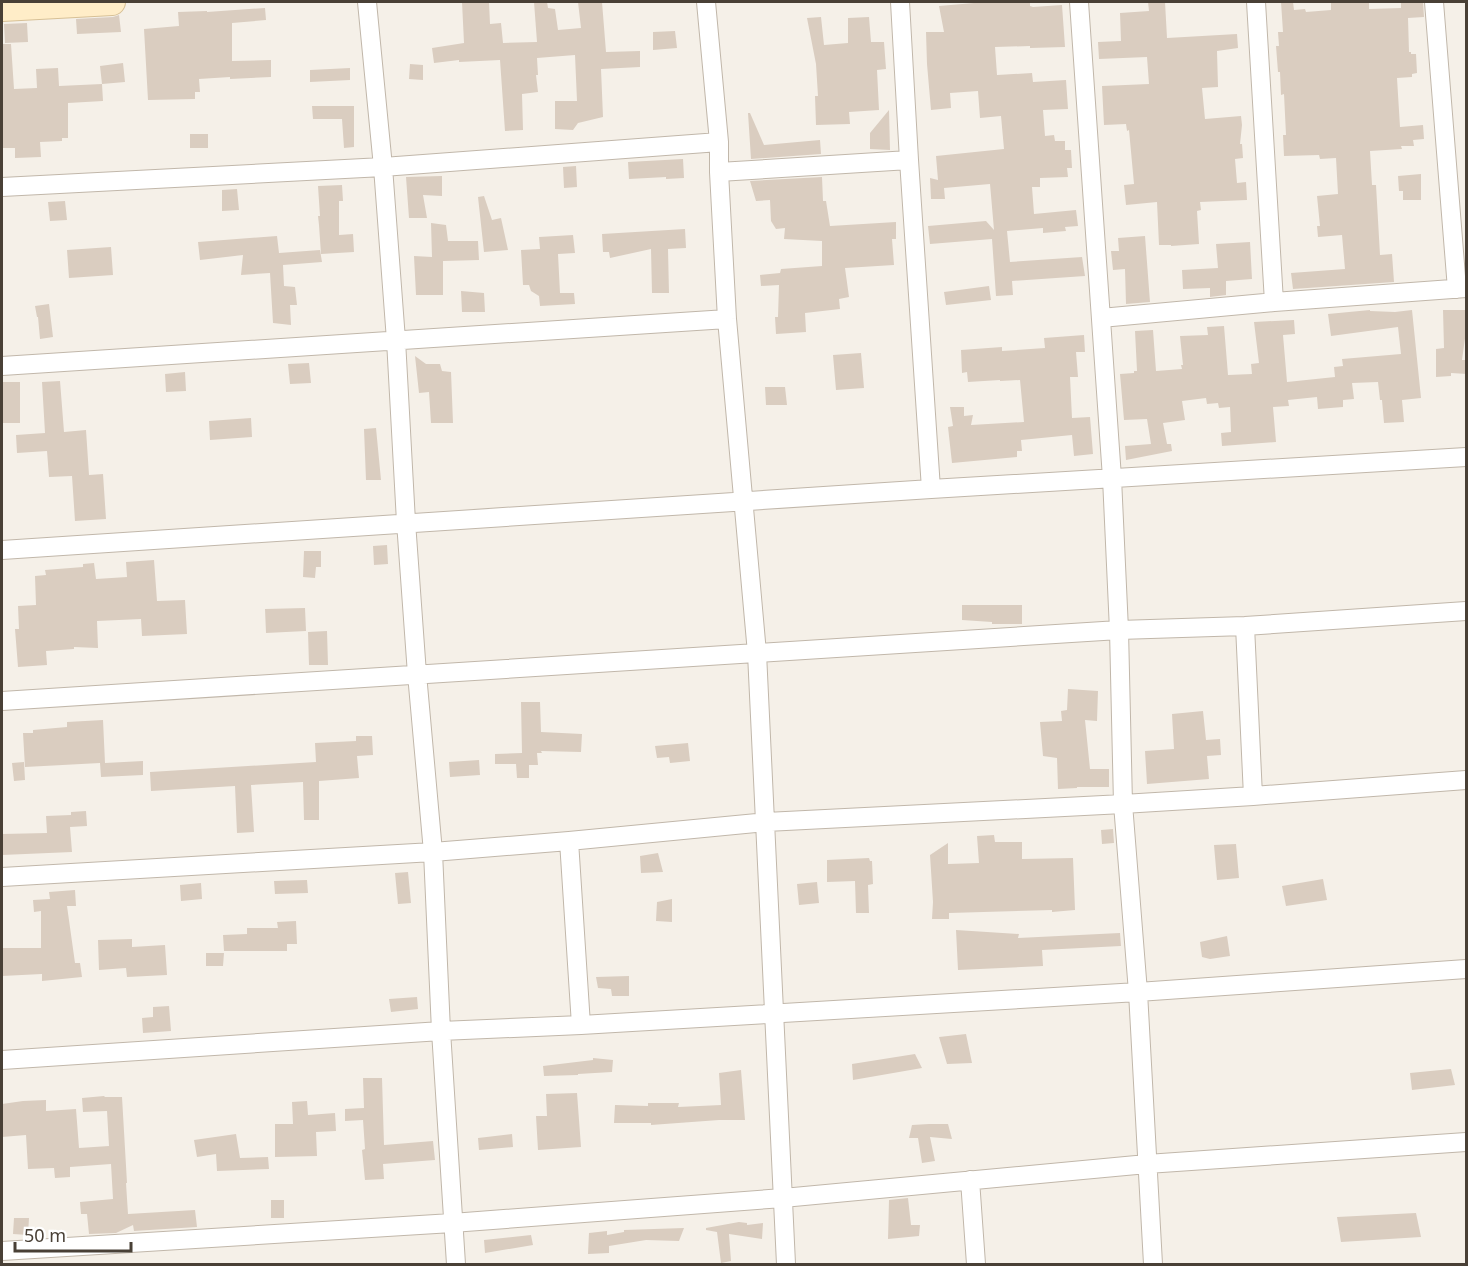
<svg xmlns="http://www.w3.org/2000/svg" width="1468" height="1266" font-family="'Noto Sans',sans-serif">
<rect width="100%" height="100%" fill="#f5f0e8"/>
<path fill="#dacdc0" d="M462,2H489L490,24L501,23L503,43L537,42L534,2H547L548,8L555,9L558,30L581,28L578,2H602L606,52L640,51V67L601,69L603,117L578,123L573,130L555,129V101H577L575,55L537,58L538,75H536L538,92L522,94L523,130L505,131L500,60L459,62V60L434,63L432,48L464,43Z
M974,2H1030V6L1033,7L1062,5L1065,47L1030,48V46L995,47L997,75L1032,73L1033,82L1066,80L1068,109L1043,110L1045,136L1054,135L1055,141H1065V150H1071L1072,168H1067L1068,177L1040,178V187H1032L1034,214L1076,210L1078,226L1065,227L1066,231L1043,233V228L1007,231L1010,262L1082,257L1085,276L1012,281L1013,295L996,296L992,239L930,244L928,226L986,221L994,230L990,184L944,188L945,199H931L930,178L938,180L936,156L1004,149L1001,116L980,118L978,91L950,93L951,108L931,110L927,64L926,32H944L939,6L974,3Z
M1148,2H1165L1167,38L1237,34L1238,48L1217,51L1218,87L1202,88L1205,119L1241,116L1242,125L1240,144H1242L1243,158L1235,159L1237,183L1246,182L1247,200L1200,202L1201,210L1197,211L1199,244L1171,246V245H1159L1157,202L1126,205L1124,185L1134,184L1129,130L1127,131L1126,124L1104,125L1102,86L1149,84L1147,57L1099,59L1098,42L1121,41L1120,13L1149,11Z
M1281,2H1293L1294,10L1305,9L1306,12L1331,10V2H1369V9L1401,8V2H1423L1424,17L1408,18L1409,52H1411V54H1416L1417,73L1412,74V77L1397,78L1400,127L1423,125L1424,139L1413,140L1414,146H1401L1402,149L1370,151L1372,185H1376L1380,255L1392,254L1394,282L1293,289L1291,273L1345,269L1342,235L1318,237L1317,226H1320L1317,196L1338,194L1336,158L1320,159L1319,155L1284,156L1283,135H1286L1284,94L1281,95L1280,72H1278L1276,46H1279L1278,32H1283Z
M265,8L266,20L232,23V61L271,60V77L230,79V77L199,79L200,92H195V99L148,100L144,29L179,26L178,12L207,11V12Z
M119,15L121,32L77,34L76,19L113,17Z
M821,17L824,45L848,43V18L869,17L871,42H884L886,69L877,70L879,110L849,112L850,124L816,125L815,96H818L816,64L807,18Z
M27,23L28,42L5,43L4,24Z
M675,31L677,48L653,50V32Z
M2,44H11L14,89L37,88L36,69L58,68L59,86L102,84L103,101L68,103V138H62V141L40,142L41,157L15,158V148H2Z
M123,63L125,82L102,84L100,66Z
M410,64L423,65V80L409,79Z
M350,68V80L310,82V70Z
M312,106H354V147L344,148L342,119H313Z
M889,110L890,150L870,149V133Z
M748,113H750L764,145L820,140L821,154L751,159Z
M190,134H208V148H190Z
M683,159L684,178L666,179V177L629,179L628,162Z
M576,166L577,187L564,188L563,167Z
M1421,174V200H1403V191H1399L1398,176Z
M442,176V196L423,195L427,218H409L406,177Z
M822,177L823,201H826L830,226L896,222V239H892L894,265L845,268L849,297L839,299L840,309L805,313L806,332L776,334L775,317H778L779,285L761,286L760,275L780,273L781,269L822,266V241L784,239L785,228L776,229L771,221L770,200L756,201L750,181Z
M342,185L343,201H339V235L353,234L354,252L321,254L319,225L318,216H320L318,186Z
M237,189L239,210L222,211V190Z
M484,196L492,220L501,218L508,250L484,252L478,197Z
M65,201L67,220L50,221L48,202Z
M431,223L446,225L448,241H478L479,260L443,261V295H416L414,256L432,257Z
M685,229L686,248L668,249L669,293H652L651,249L610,258L609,252H603L602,234Z
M573,235L575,253L558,254L560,293H574L575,304L540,306L539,296L531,291L529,285H523L521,250L540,249L539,237Z
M277,236L279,253L320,250L322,262L283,265L284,286L295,287L297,305H290L291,325L273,323L270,273L241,275L243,255L200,260L198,242Z
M1145,236L1150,302L1126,304L1125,269L1113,270L1111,251H1119L1118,238Z
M1250,242L1252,279L1226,281V295L1210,297V288L1183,289L1182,270L1218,268L1216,244Z
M111,247L113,275L69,278L67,250Z
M989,286L991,300L946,305L944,292Z
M461,291L484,293L485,312H462Z
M49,304L53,337L40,339L38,317H37L35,306Z
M1370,310V311L1395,312L1412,310L1421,398L1402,400L1404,422L1384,423L1382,400H1380L1378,382L1352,383L1354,399L1343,400V407L1318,409L1317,397L1288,400L1289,406L1273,407L1276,442L1222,446L1221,433L1231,432L1230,407L1219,408L1218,403L1207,404L1206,398L1182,401L1185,420L1163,423L1167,444H1171L1172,451L1126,460L1125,446L1151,444L1147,419L1124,420L1120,374L1134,373V371H1137L1135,331L1153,330L1156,371L1182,369L1181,365H1183L1180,336L1208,335L1207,327L1224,326L1228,375L1252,374L1251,364L1259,363L1254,322L1294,320L1295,334L1283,335L1287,382L1335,377L1334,367L1343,366L1342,359L1401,354L1398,327L1331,336L1328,314Z
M1443,310H1467V324L1462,360H1467V374L1451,373V376L1436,377V349L1444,348Z
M1084,335L1085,352H1076L1078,377H1070L1072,418L1090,417L1093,454L1074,456L1072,435L1021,440L1022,451H1017V457L952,463L948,427L953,426L950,407H964V416L973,415L971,425L1024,422L1020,380L1000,381V380L968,382L967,372L962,373L961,350L1002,347V351L1045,348L1044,338Z
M861,353L864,388L836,390L833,355Z
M415,356L426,364H440L442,371L451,372L453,423H431L429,392L419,393Z
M309,363L311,383L290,384L288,364Z
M185,372L186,391L166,392L165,374Z
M60,381L64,432L86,430L89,475L103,474L106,519L75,521L72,476L49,477L47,451L17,453L16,435L45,433L42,382Z
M2,382H20V423H2Z
M765,387H785L787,405H766Z
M251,418L252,437L210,440L209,421Z
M376,428L381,480H366L364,429Z
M387,545L388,564L374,565L373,546Z
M304,551H321V567H316L315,578L303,577Z
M154,560L157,601L185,600L187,634L142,636L141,619L97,621L98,648L74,647V649L46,651L47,665L18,667L15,629H19L18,606L36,605L35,576L46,575L45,570L83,567V564L94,563L96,579L127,577L126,562Z
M962,605H1022V624H992V622L962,620Z
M305,608L306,631L266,633L265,609Z
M327,631L328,665H309L308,632Z
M1068,689L1098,691L1097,721L1085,720L1090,769H1109V787H1077V788L1058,789L1057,758L1043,756L1040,722L1062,721L1061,711L1067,710Z
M521,702H540L541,732L582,734L581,752L541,751L542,753H537L538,765H529V778H517L516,764H495V754L522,753Z
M1203,711L1206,740L1220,739L1221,755L1207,756L1209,779L1147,784L1145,751L1174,749L1172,714Z
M103,720L105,763L143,761V775L101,777L100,763L25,767L23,733H33V730L67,727V722Z
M356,736H372L373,755L357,756L359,778L319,781V820H304L303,782L251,785L254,832L237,833L235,786L151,791L150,772L316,762L315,743L356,741Z
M688,743L690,761L670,763L669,757L657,758L655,746Z
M479,760L480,775L450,777L449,762Z
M24,762L25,780L14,781L12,763Z
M86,811L87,826L70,827L72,852L2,855V834L47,833L46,816L71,815V812Z
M1113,829L1114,843L1102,844L1101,830Z
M994,835L995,842H1022V859L1073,858L1075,910L1052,912V910L949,913V919H932L933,902L930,855L948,843V864L979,863L977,836Z
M1236,844L1239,878L1217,880L1214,845Z
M658,853L663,872L641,873L640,856Z
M869,858L870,861H872L873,884L868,885L869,913H856L855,881L827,882V860Z
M408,872L411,903L398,904L395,873Z
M1323,879L1327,900L1286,906L1282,886Z
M307,880L308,893L275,894L274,881Z
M817,882L819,903L799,905L797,884Z
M201,883L202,899L181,901L180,885Z
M75,890L76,906H67L75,963H80L82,977L42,981V974L2,976V948H41V911L34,912L33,900L50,899L49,892Z
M672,899V922L656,921L657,902Z
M296,921L297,944H287V951H224L223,935L247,934V928H278L277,922Z
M956,930L1019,934L1018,938L1120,933L1121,946L1042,950L1043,966L958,970Z
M1227,936L1230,956L1210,959L1202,957L1200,942Z
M132,939V947L165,945L167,975L127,977L126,968L99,970L98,940Z
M206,953H224L223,966H206Z
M629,976V996H612L611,989L598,988L596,977Z
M417,997L418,1009L391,1012L389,999Z
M169,1006L171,1031L143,1033L142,1018L153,1017V1007Z
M966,1034L972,1063L947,1064L939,1037Z
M915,1054L922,1068L853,1080L852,1064Z
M593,1058L613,1060L612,1072L578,1074V1075L544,1076L543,1066L593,1060Z
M1451,1069L1455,1085L1412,1090L1410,1073Z
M741,1070L745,1120H719L651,1125V1123H614L615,1105L648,1106V1103H679L678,1107L721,1105L719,1073Z
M363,1078H382L384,1145L433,1141L435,1160L383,1164L384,1179L365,1180L362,1150L365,1149L363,1120L345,1121V1109L364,1108Z
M577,1093L581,1147L538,1150L536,1116H547L546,1094Z
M104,1096L105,1097H122L127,1183H126L128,1214L195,1210L197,1227L134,1231L133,1225L116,1233L89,1234L87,1214H81L80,1202L113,1199L111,1164L70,1167V1177L55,1178L54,1168L28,1169L26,1135L2,1137V1104L23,1101L46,1100V1111L76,1109L79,1148L109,1146L107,1111L83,1112L82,1098Z
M307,1101L308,1115L335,1113L336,1131L316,1132L317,1156L275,1157V1124H293L292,1102Z
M929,1124H948L952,1139L930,1137L935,1161L922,1163L918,1138H909L912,1125Z
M236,1134L240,1158L268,1157L269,1169L217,1171L216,1154L197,1157L194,1140Z
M512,1134L513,1147L479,1150L478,1138Z
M908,1198L911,1225H920L919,1236L888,1239L889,1200Z
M271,1200H284V1218H271Z
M1416,1213L1421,1237L1341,1242L1337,1217Z
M14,1218H29L28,1235L13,1234Z
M739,1222L747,1223V1225L763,1223L762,1239L729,1234L731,1261L721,1263L717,1232L706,1230V1228Z
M684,1228L679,1241L646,1240L609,1246V1253L588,1254L589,1233L607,1231V1235L624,1232V1230Z
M531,1235L533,1245L485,1253L484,1240Z"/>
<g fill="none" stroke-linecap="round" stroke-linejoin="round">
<g stroke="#c1b7aa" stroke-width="20">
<path id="street" d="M367,2L383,167L396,340L406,522L417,674L433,852L441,1031L456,1264
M706,2L719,142V172L727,319L757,653L786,1264
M900,2L909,160L931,489
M1079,2L1112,478L1119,630L1123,804L1138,992L1153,1264
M1256,2L1274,302
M1434,2L1457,289
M719,172L909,160
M2,187L383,167L719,142
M1101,318L1274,302L1466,288
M2,366L727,319
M2,550L931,489L1466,457
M1245,626L1253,796
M2,701L1119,630L1245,626L1466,611
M569,841L581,1025
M2,877L433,852L569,841L766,822L1123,804L1253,796L1466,780
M2,1060L441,1031L581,1025L1138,992L1466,969
M970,1180L976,1264
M2,1251L452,1223L783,1198L1147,1164L1466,1142"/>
</g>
<g stroke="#d7c096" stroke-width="28">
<path id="secondary" d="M2,8L112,2"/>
</g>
<use href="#street" stroke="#fff" stroke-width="18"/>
<use href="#secondary" stroke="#ffedc8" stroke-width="26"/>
</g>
<rect width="1468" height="1266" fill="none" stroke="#494036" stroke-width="6"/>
<path d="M15 1242v9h116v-9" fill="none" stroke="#494036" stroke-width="3"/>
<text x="24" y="1242" font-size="18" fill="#494036" stroke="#ffffff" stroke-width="4.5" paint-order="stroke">50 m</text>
</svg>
